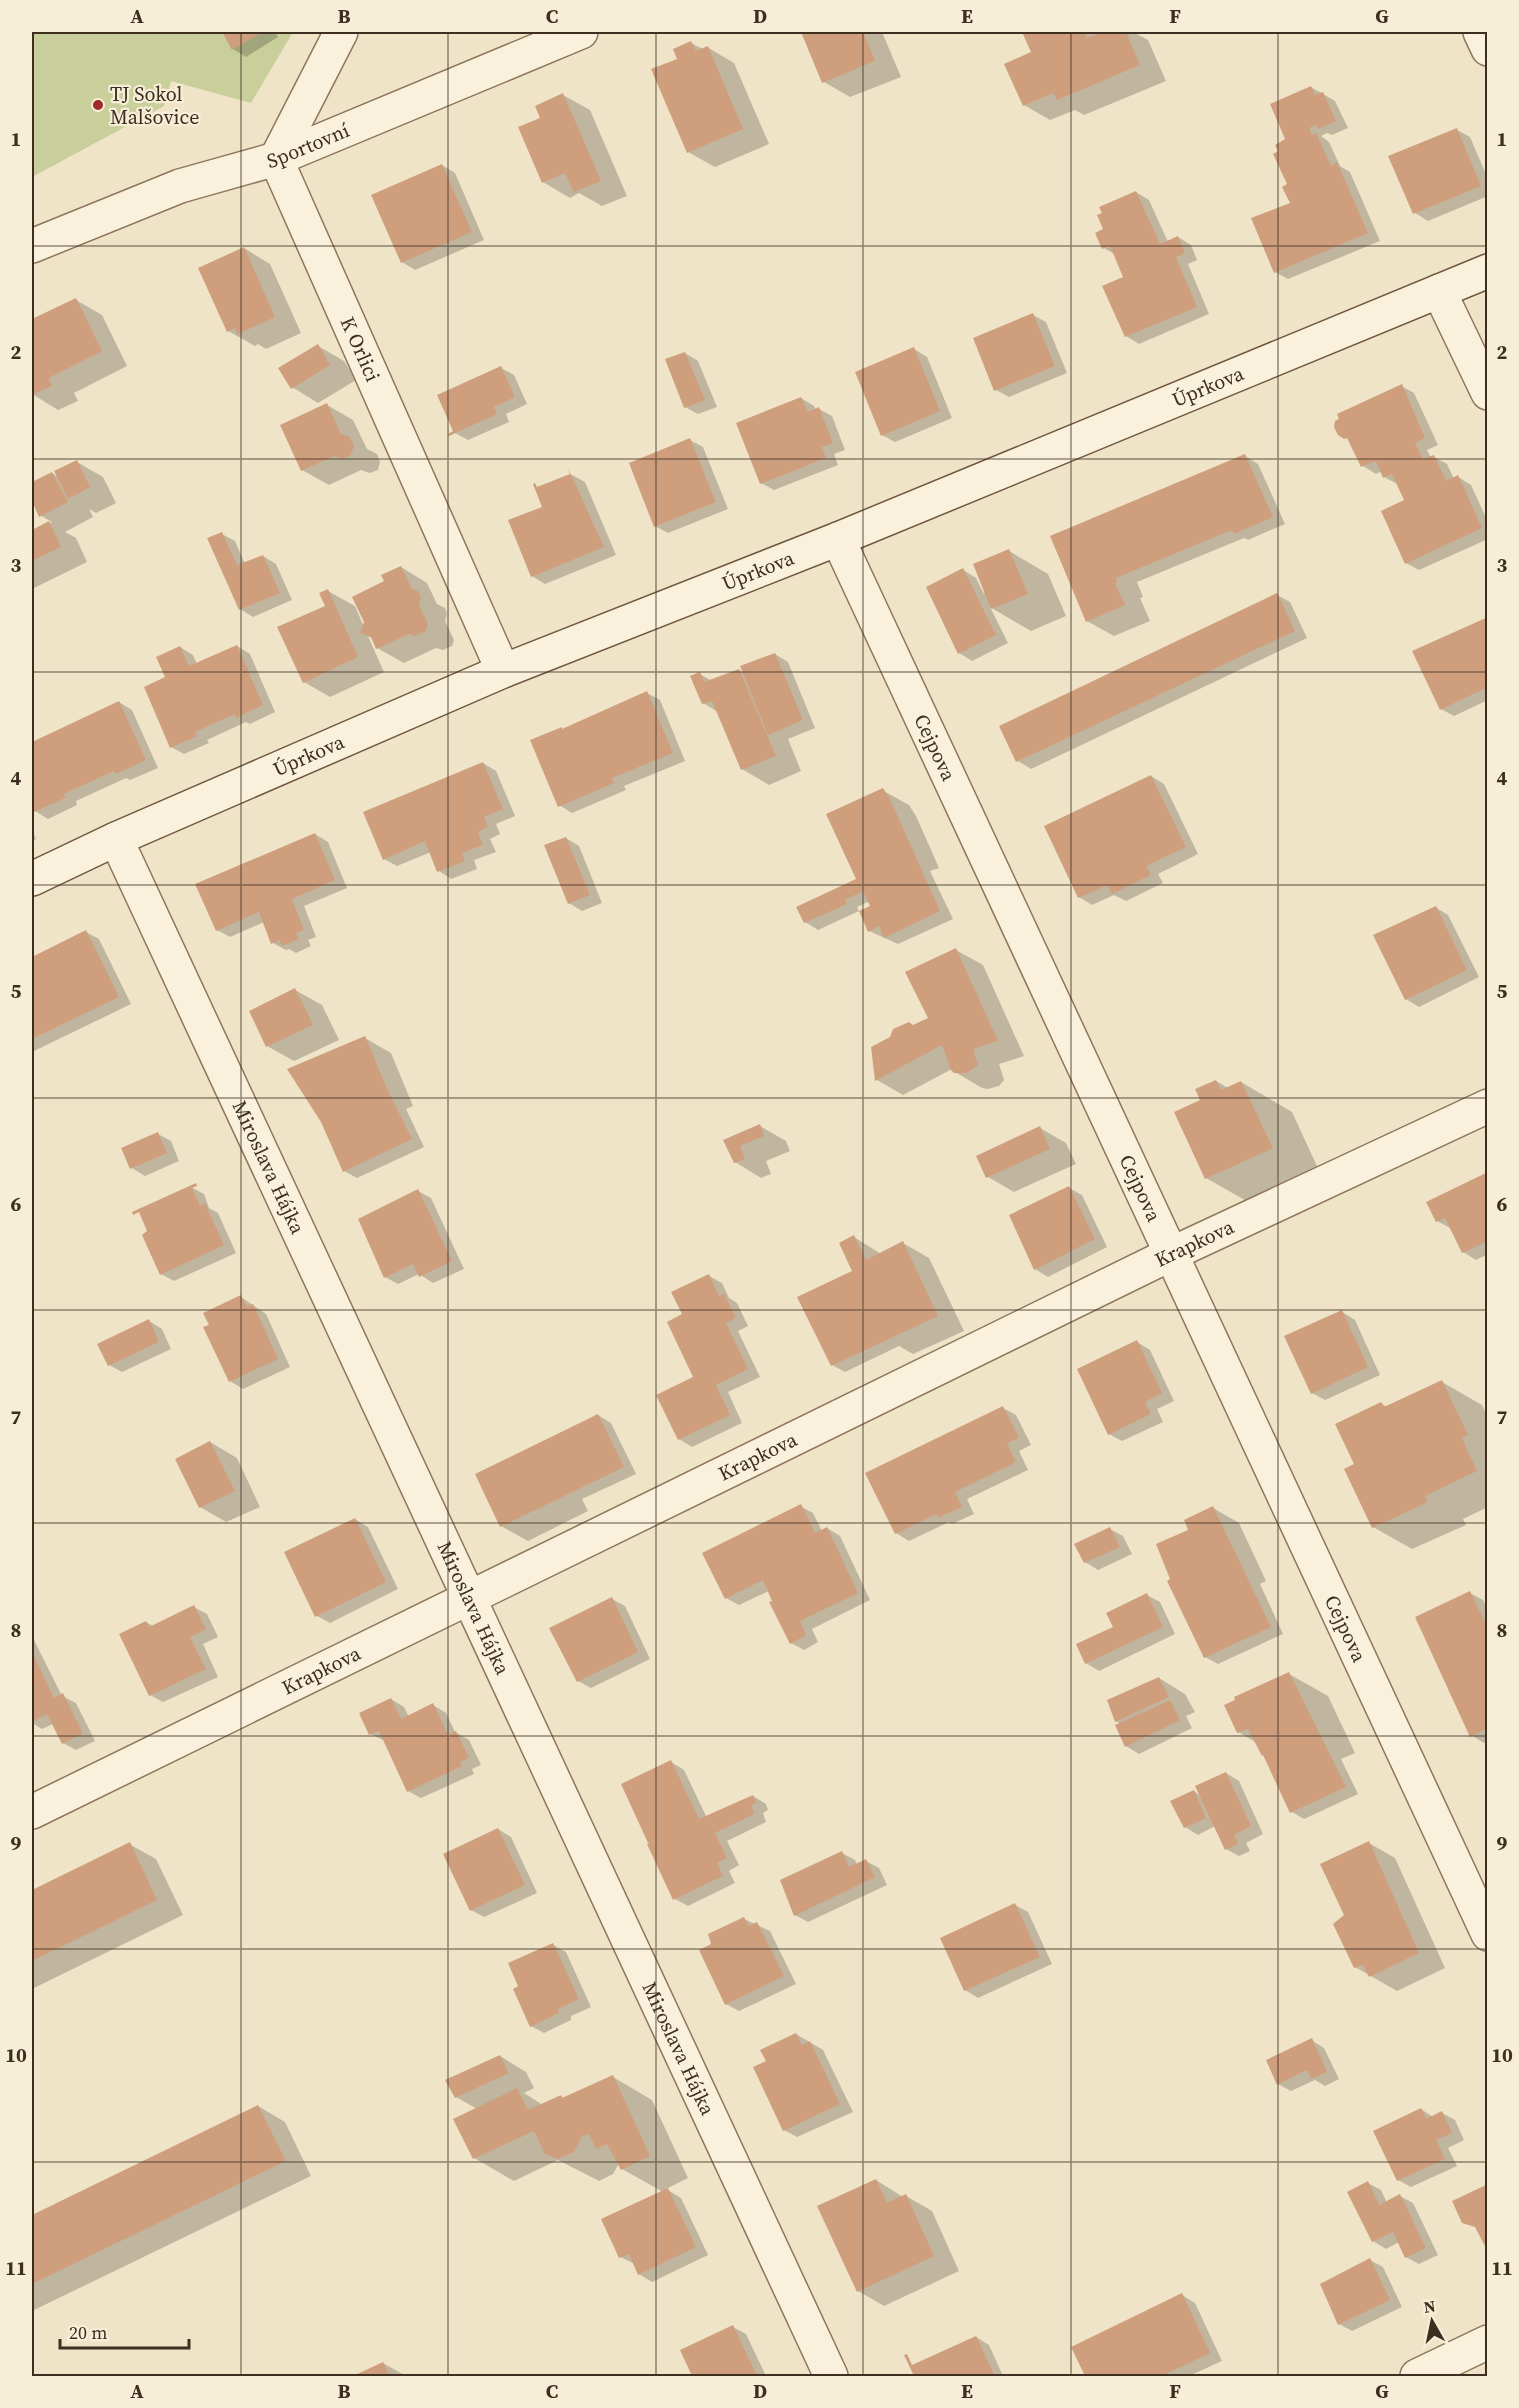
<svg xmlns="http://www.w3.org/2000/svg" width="1519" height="2408" font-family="'Source Serif 4',serif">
<rect width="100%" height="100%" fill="#f0e4c8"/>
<path fill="#c9cf9b" d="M32,32H293L251,103L171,81L164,106L32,177Z"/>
<path fill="#0003" d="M223,32H275L278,37L246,57L233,49Z
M803,32H882L901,77L850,97L824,82Z
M1023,32H1100L1101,34L1106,32H1133L1148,40L1166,81L1084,115L1075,110L1050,120L1024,105L1033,53Z
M691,43L703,49L707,47L734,63L769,144L715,167L688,152L679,59Z
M1311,87L1335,101L1348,128L1332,135L1327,133L1321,136L1329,142L1340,166L1350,172L1380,241L1288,279L1275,272L1292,203L1280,152Z
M563,95L590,110L627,196L602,206L579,193L570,198L543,182L542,119Z
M1457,130L1470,137L1488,179V196L1428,221L1415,213L1390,157Z
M442,165L455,173L484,240L415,270L402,262Z
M1136,192L1149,200L1168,242L1178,237L1191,245L1197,260L1188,264L1209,314L1139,344L1126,336L1125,278L1116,255L1104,248Z
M244,248L270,264L301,333L266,349L258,344L255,346L228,331Z
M76,300L102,315L127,366L74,393L78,401L58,410L32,394V320Z
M1033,315L1046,322L1067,373L1009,397L996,390Z
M318,346L344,361L356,380L318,403L292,387Z
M914,349L927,357L952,418L895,442L882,435Z
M685,353L698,361L717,407L698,414L685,407Z
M501,368L514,375L527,404L506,414L509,422L468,440L455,433Z
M1401,386L1414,393L1438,445L1427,450L1431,458L1434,457L1447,464L1454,479L1458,477L1471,485L1488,522V539L1419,570L1406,563V501L1397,484L1384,477L1382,471L1376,474L1363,466L1351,441L1339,434Z
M801,398L814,406L816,410L819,409L832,416L845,450L834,454L838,465L774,490L761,483Z
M327,405L353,420L367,449L377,454L380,462L378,470L370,473L361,470L329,485L302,470Z
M690,440L703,447L728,509L668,533L655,526Z
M1245,456L1258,464L1285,524L1248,540L1244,538L1137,582L1143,597L1140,598L1150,621L1114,636L1087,621L1052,536Z
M77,462L103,477L116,503L96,513L89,509L93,517L65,532L76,538L87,562L32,589V532L52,522L40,515L32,498V484L52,473L59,478Z
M572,475L585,482L616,555L545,584L532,576L544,508L537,489Z
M222,534L235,541L245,564L263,556L276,564L292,600L253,617L240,609Z
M1009,551L1048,574L1066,616L1031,631L990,607L1008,643L972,661L959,653L963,570L976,578L984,594Z
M401,567L427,583L437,604L445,608L447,614L445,621L454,640L452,646L443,650L436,648L404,663L377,648L373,639L368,636L384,672L330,697L304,682L327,607L328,591L355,606L364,627L386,582Z
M1277,595L1290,602L1307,638L1031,769L1018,761L1001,727Z
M1488,618V700L1454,716L1441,709Z
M237,646L250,654L275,712L250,724L246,722L207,740L209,743L184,754L171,747L167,678L180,647L193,655L197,664Z
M775,654L788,662L815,728L788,739L801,771L769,785L742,769L718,712L703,703L700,674L712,681L739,670L745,674Z
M647,693L660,700L685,761L624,786L626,790L572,813L559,805L561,728L565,730Z
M119,702L132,710L158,768L130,780L126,778L76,801L77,805L48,819L35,811L32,804V744Z
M483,763L496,771L515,816L496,824L500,834L490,839L496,852L474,860L477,869L451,879L439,871L431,852L397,866L384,859Z
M1151,776L1164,784L1198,854L1158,874L1163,883L1126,901L1114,895L1092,905L1079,897Z
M882,790L909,805L916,816L939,868L930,871L953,919L898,944L869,931L872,906L870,901L857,907L859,911L818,930L805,922L858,879Z
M32,829L36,839L32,841Z
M315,834L328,842L347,888L304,906L316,937L308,940L311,946L296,953L289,949L286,950L273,943L264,922L230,937L217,930Z
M566,838L579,846L602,903L582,911L569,903Z
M1435,907L1448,915L1479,977L1419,1007L1406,999Z
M86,932L99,939L131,1004L32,1052V958Z
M956,950L983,965L1024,1056L999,1064L1004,1080L999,1086L988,1089L982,1088L955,1072L954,1068L903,1095L877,1080L872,1048L930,1019Z
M295,990L322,1005L339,1040L294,1061L267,1046Z
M365,1038L391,1053L413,1106L406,1109L424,1147L357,1178L344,1171Z
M1216,1081L1228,1088L1241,1082L1292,1112L1322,1177L1257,1207L1206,1178L1202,1100Z
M760,1126L786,1141L790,1151L766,1161L771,1174L761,1178L735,1162L725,1140Z
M1040,1128L1066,1143L1076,1164L1014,1192L988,1177Z
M158,1134L171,1141L179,1161L145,1176L132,1168Z
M1488,1174V1254L1476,1260L1463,1252L1450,1228L1437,1221Z
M191,1187L204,1194L209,1208L218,1213L236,1253L174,1281L161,1274L149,1232Z
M1069,1188L1082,1195L1107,1247L1048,1277L1035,1269Z
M418,1191L431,1198L464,1269L433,1283L419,1274L398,1284L385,1277Z
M854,1237L881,1254L903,1243L929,1258L964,1331L913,1354L899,1346L845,1372L832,1365L854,1271Z
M709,1276L722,1283L729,1298L737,1303L748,1326L738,1331L760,1377L728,1392L742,1423L692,1447L679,1439L694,1377L684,1315Z
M241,1297L266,1314L290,1367L243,1389L230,1381L211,1326Z
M1342,1312L1355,1320L1380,1375L1325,1400L1312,1393Z
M149,1321L162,1329L171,1349L122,1372L109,1365Z
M1137,1342L1150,1350L1174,1401L1157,1409L1163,1422L1122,1441L1109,1434Z
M1442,1382L1482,1405L1488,1417V1507L1463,1519L1466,1525L1412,1549L1373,1527L1356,1465L1381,1403L1387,1407Z
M1003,1408L1016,1415L1031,1445L1019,1451L1028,1470L967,1499L974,1514L952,1524L949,1522L909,1541L896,1533Z
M598,1415L611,1423L636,1474L582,1499L588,1511L528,1541L501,1526Z
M210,1442L237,1458L260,1507L226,1522L200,1507Z
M800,1506L813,1513L822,1531L827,1528L840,1536L870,1600L812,1629L818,1642L804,1650L791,1643L769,1591L739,1605L726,1598Z
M1213,1508L1239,1523L1266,1581L1260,1584L1283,1634L1218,1664L1205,1657L1190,1531Z
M355,1519L368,1527L398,1589L330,1623L317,1616Z
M1110,1529L1123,1536L1132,1554L1098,1570L1085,1562Z
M1470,1593L1483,1600L1488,1610V1742L1484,1743L1471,1735Z
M1147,1595L1160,1602L1175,1634L1099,1671L1086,1663L1115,1628Z
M612,1599L625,1606L650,1659L591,1688L578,1681Z
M194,1607L207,1614L218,1637L203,1644L218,1677L163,1702L150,1695L146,1622L153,1626Z
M32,1636L62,1696L76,1703L95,1741L76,1750L63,1743L53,1724L42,1729L32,1723Z
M1289,1674L1328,1696L1355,1753L1341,1759L1358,1794L1304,1819L1292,1812L1266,1757L1257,1743L1238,1732Z
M1159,1678L1185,1694L1195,1712L1186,1716L1192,1728L1139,1754L1126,1746L1117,1726L1121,1724L1116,1721Z
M391,1699L404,1707L409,1717L433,1705L446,1713L455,1732L469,1740L481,1765L472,1769L474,1774L421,1798L408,1791L385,1741L370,1734Z
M671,1762L684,1770L707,1818L753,1796L766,1804L768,1810L763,1813L766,1822L727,1841L739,1865L729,1871L735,1883L688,1906L675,1899L623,1784Z
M1226,1773L1239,1781L1263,1834L1246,1843L1250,1851L1239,1856L1226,1849L1215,1826L1198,1835L1185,1827L1194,1791L1201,1796Z
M498,1829L511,1837L537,1893L484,1917L471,1910Z
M1369,1843L1395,1858L1445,1968L1397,1991L1355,1967L1346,1915Z
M129,1844L156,1859L183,1915L32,1989V1892Z
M842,1853L855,1860L857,1865L866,1861L879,1868L887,1885L808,1922L795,1915Z
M1015,1905L1028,1912L1052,1964L978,1998L965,1990Z
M744,1919L770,1931L796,1984L739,2011L726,2004L713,1945Z
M553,1945L566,1952L591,2007L571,2016V2020L544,2033L531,2026L520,1987Z
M796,2034L823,2050L853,2112L797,2137L784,2130L768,2062Z
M1311,2040L1324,2048L1339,2079L1325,2086L1315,2080L1291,2091L1278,2084Z
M500,2056L526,2072L534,2088L524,2093L543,2105L561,2096L565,2099L613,2077L652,2100L688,2178L666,2189L681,2198L708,2255L652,2282L639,2274L635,2264L620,2257L663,2192L622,2169L619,2163L613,2174L599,2181L558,2160L514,2181L474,2158L455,2120L477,2109L456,2097Z
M258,2106L285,2122L311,2176L32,2311V2216Z
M1421,2109L1433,2117L1442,2113L1455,2120L1464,2140L1448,2148L1457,2166L1411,2187L1398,2180Z
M876,2180L903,2197L906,2196L932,2211L959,2271L884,2306L858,2291Z
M1368,2183L1381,2190L1387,2203L1400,2196L1413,2203L1438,2255L1419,2264L1406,2257L1399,2242L1386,2249L1373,2241Z
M1370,2260L1383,2267L1402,2307L1352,2331L1339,2324Z
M1182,2295L1195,2303L1222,2361L1189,2376H1086L1073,2347Z
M733,2327L746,2334L766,2376H694L682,2350Z
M976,2337L989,2345L1003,2376H916L911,2366Z
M383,2363L406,2376H356Z"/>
<path fill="#cf9f7d" d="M222,32H263L232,50Z
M801,32H863L875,61L822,83Z
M1022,32H1084L1087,38L1102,32H1126L1140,65L1057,100L1053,93L1023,106L1004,64L1031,52Z
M691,41L696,51L708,46L743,129L687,153L651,69L677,59L673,49Z
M1311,86L1315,95L1323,92L1336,121L1318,129L1316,125L1309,128L1312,135L1316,133L1331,166L1337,162L1368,233L1274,273L1251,218L1290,203L1282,187L1287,184L1273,154L1278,151L1275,145L1285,139L1270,104Z
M563,93L601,181L574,192L565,173L542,183L518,127L540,118L535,106Z
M1457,128L1481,186L1413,214L1388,156Z
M442,164L472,232L401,263L371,195Z
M1136,191L1160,244L1178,236L1185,253L1176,257L1197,307L1125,337L1102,286L1123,277L1110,246L1102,249L1095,233L1103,229L1097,215L1102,213L1099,207Z
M244,247L275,317L238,334L235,328L227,332L198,268Z
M76,298L102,351L49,378L52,386L32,395V319Z
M1033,313L1055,366L994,391L973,338Z
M318,344L330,365L291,389L278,368Z
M914,347L940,411L881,436L855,372Z
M685,352L705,400L684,408L665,359Z
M501,366L515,397L494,407L497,414L449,436L448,434L453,431L437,395Z
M1402,384L1425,438L1415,443L1423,459L1434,455L1446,481L1458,475L1482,528L1405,564L1381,511L1404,500L1392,474L1383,478L1376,461L1361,467L1347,438L1344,439L1338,435L1334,427L1335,421L1339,419L1337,414Z
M801,397L808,412L819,407L833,443L822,447L826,458L760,484L736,423Z
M327,403L341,434L350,437L354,446L351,455L342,459L334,456L301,471L280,425Z
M690,438L716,502L654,527L629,463Z
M1245,454L1273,517L1234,534L1232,530L1116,578L1117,582L1115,583L1125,605L1086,622L1050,536Z
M77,460L90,487L68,499L54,471Z
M568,468L604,547L531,577L508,520L542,507L533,484L535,483L537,487L570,474Z
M52,472L68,502L39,517L32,501V482Z
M49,521L61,547L32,561V530Z
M222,532L237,565L263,555L280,593L239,610L207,538Z
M1009,549L1028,594L991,609L973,564Z
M401,566L412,589L418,591L421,598L419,605L428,624L426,631L415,636L409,634L376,649L371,637L360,633L364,622L352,597L384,581L381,575Z
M963,568L996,635L958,654L926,587Z
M328,589L358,657L303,683L277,627L325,606L319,593Z
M1277,593L1295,631L1016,762L999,726Z
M1488,617V687L1440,710L1412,651Z
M237,645L263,705L236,718L235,714L195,732L197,736L170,748L144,687L165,677L156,657L180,646L189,666Z
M775,653L803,720L768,735L740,666Z
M739,669L776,756L741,770L712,701L702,704L690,676L700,672L704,682Z
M647,691L673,753L612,778L614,783L558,807L530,740L562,727V729Z
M119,701L146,760L116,774L114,771L64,794L65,798L34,812L32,807V742Z
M483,762L503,809L484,817L488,827L478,832L483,845L462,853L465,861L437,872L425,841L383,860L363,812Z
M1151,775L1186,847L1146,866L1151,875L1112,894L1107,885L1078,898L1044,826Z
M883,788L890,799L940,911L884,938L879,926L868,932L859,911L870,906L863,891L845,900L847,904L804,923L796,907L856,879L826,814Z
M315,833L335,880L292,899L304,930L296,933L299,939L282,946L279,940L271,944L259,912L216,931L195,884Z
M566,837L590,895L568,904L544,845Z
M1436,906L1467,970L1405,1000L1373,935Z
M86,930L119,997L32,1039V957Z
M956,948L998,1041L973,1049L978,1065L967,1073H954L951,1070L942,1045L875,1081L871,1047L890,1037L893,1029L909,1022L913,1025L928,1018L905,972Z
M295,988L313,1025L266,1047L249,1011Z
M365,1036L388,1091L412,1139L343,1172L321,1122L287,1069Z
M1216,1080L1221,1090L1241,1081L1273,1148L1205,1179L1174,1112L1200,1100L1195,1089Z
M760,1124L764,1136L740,1146L745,1159L734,1163L723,1140Z
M1040,1126L1050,1149L986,1178L976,1156Z
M158,1132L167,1153L130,1169L121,1148Z
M1488,1172V1241L1462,1253L1445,1218L1436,1222L1426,1202Z
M196,1183L197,1186L192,1188L200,1206L205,1203L224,1245L160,1275L142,1235L147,1231L139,1212L133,1215L132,1212Z
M1069,1186L1095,1239L1034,1270L1009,1215Z
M418,1189L452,1261L419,1277L413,1264L384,1278L358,1219Z
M854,1235L866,1260L903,1241L938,1316L831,1366L797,1297L852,1271L839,1243Z
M709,1274L719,1296L724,1294L736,1318L726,1323L748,1369L716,1385L730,1415L678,1440L656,1395L693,1377L667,1322L682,1314L671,1292Z
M241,1295L247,1307L253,1304L278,1359L229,1382L203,1327L209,1325L203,1313Z
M1342,1310L1368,1367L1311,1394L1284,1336Z
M149,1319L159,1342L108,1366L97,1344Z
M1137,1340L1162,1393L1145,1402L1151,1414L1108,1435L1077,1369Z
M1442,1380L1468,1435L1462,1438L1477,1471L1425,1496L1428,1502L1372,1528L1344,1469L1354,1464L1335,1424L1381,1402L1384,1407Z
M1003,1406L1019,1438L1007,1443L1016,1462L955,1492L962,1507L938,1518L937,1514L895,1534L865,1473Z
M598,1414L624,1467L500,1527L475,1474Z
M210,1441L235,1491L199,1508L175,1459Z
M801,1504L815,1533L827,1527L858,1593L800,1621L806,1635L790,1644L769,1602L772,1601L763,1580L725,1599L702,1553Z
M1213,1506L1271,1627L1204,1658L1167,1581L1170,1579L1156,1544L1188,1530L1184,1520Z
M355,1518L386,1582L315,1617L284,1552Z
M1110,1527L1120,1547L1084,1563L1074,1544Z
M1470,1591L1488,1628V1728L1470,1737L1415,1617Z
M1147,1593L1163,1627L1085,1664L1076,1644L1113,1627L1106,1613Z
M612,1597L638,1652L577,1682L549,1628Z
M194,1605L206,1629L190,1637L206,1669L149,1696L119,1634L146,1621L149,1627Z
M32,1652L54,1698L63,1693L83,1733L62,1744L47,1714L32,1722Z
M1289,1672L1346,1787L1290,1813L1263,1755L1262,1756L1248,1729L1237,1733L1224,1705L1235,1700L1234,1697Z
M1159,1677L1169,1697L1115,1722L1107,1700Z
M391,1698L401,1719L433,1703L448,1735L456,1731L469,1758L460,1762L462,1766L407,1792L379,1731L369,1735L359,1713Z
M1170,1700L1180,1720L1125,1747L1115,1725Z
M671,1760L699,1819L753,1795L756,1803L751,1805L754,1814L715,1833L727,1858L717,1863L723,1876L673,1900L647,1844L660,1838L648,1843L621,1784Z
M1226,1772L1251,1826L1234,1835L1238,1844L1225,1850L1195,1786Z
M1194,1790L1206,1818L1184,1828L1170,1801Z
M498,1828L525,1885L470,1911L443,1854Z
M1369,1841L1419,1953L1369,1977L1363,1965L1354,1968L1333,1924L1344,1915L1320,1864Z
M130,1842L157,1900L32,1961V1890Z
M842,1851L849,1867L866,1859L875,1877L794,1916L780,1880Z
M1015,1903L1040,1957L964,1991L940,1938Z
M744,1917L749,1926L757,1922L784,1976L725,2005L699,1950L711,1944L708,1934Z
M553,1943L579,1999L558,2009L559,2013L530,2027L513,1989L518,1986L508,1963Z
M796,2033L802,2045L810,2041L840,2104L783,2131L753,2067L766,2061L760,2050Z
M1312,2038L1327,2072L1311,2079L1307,2070L1277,2085L1266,2060Z
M500,2055L509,2073L455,2098L445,2080Z
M613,2075L650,2156L621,2170L607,2144L596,2149L589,2134L582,2136L574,2152L558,2159L545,2154L534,2131L473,2159L453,2119L517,2088L528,2110L561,2095L562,2098Z
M258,2105L286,2161L32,2284V2215Z
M1421,2108L1426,2119L1442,2111L1452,2133L1436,2140L1445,2159L1397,2181L1373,2131Z
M876,2179L887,2203L906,2194L934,2256L857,2292L817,2206Z
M1368,2181L1379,2205L1400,2194L1426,2248L1405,2258L1393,2232L1372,2242L1347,2192Z
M1488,2184V2252L1475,2227L1462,2223L1452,2201Z
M668,2188L696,2247L638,2275L629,2254L619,2258L601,2219Z
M1370,2258L1390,2300L1338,2325L1320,2284Z
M1182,2293L1210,2353L1162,2376H1085L1071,2347Z
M733,2325L757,2376H692L680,2350Z
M976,2336L995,2376H914L904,2355L907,2354L912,2365Z
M383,2362L390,2376H353Z"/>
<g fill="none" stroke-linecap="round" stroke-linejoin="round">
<g stroke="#8d765c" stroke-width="36">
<g id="street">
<path d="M1480,32L1488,49"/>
<path id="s1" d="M276,159L503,671"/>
<path d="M276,159L341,32"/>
<path id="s2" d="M32,246L180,186L276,159L581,32"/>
<path d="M1439,291L1488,393"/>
<path id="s3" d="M838,539L1488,1934"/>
<path id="s4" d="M116,839L831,2376"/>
<path id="s5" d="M32,1812L1171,1254L1488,1106"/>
<path d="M1417,2376L1488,2342"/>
</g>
</g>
<g stroke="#6f573f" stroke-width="36">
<g id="secondary">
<path id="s6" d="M32,879L116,839L503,671L838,539L1488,271"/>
</g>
</g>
<use href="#street" stroke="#faf1dc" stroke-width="33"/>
<use href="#secondary" stroke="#faf1dc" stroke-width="33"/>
</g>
<path fill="none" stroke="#3d2e20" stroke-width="1.5" stroke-opacity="0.55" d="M241,32V2376M448,32V2376M656,32V2376M863,32V2376M1071,32V2376M1278,32V2376M32,246H1488M32,459H1488M32,672H1488M32,885H1488M32,1098H1488M32,1310H1488M32,1523H1488M32,1736H1488M32,1949H1488M32,2162H1488"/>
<circle fill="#9e2a2b" stroke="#f7eed8" stroke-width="2" cx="98" cy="105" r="6"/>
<g text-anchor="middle" stroke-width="4.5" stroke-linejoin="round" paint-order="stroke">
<g font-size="20" fill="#3d2e20" stroke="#f7eed8" text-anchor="start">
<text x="110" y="101">TJ Sokol<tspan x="110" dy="23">Malšovice</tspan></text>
</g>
<g font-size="20" fill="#3d2e20" stroke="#f7eed8">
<text dy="7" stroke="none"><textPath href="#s2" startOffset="294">Sportovní</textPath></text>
<text dy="7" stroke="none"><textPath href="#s1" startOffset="208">K Orlici</textPath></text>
<text dy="7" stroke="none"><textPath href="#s6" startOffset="1275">Úprkova</textPath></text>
<text dy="7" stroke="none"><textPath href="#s6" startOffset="789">Úprkova</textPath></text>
<text dy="7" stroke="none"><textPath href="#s3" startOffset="230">Cejpova</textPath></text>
<text dy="7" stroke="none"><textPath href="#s6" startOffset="303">Úprkova</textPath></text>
<text dy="7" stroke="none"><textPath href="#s4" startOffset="362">Miroslava Hájka</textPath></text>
<text dy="7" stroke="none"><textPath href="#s3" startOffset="716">Cejpova</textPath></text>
<text dy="7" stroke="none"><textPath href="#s5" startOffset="1294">Krapkova</textPath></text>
<text dy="7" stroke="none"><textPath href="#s5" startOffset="808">Krapkova</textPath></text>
<text dy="7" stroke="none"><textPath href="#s4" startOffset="848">Miroslava Hájka</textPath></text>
<text dy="7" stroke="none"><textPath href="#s3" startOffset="1202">Cejpova</textPath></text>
<text dy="7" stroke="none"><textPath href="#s5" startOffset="322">Krapkova</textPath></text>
<text dy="7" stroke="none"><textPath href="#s4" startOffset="1334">Miroslava Hájka</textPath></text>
</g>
</g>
<rect width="1519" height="2408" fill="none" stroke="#f7eed8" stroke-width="66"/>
<g transform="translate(1432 2321) rotate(351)" stroke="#f7eed8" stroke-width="4.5" paint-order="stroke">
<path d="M0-4.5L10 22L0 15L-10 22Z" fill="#3d2e20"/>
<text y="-9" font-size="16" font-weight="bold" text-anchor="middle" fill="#3d2e20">N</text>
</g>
<path d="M60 2339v9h129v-9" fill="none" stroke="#3d2e20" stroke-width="3"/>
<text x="69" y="2339" font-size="18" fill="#3d2e20" stroke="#f7eed8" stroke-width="4.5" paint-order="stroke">20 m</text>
<rect x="33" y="33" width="1453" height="2342" fill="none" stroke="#3d2e20" stroke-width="2"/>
<g font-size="20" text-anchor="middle" font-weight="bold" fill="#3d2e20">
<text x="137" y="23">A</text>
<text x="344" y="23">B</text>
<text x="552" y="23">C</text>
<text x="760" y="23">D</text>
<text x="967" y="23">E</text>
<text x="1175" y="23">F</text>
<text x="1382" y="23">G</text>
<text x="16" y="146">1</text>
<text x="1502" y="146">1</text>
<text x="16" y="359">2</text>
<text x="1502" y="359">2</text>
<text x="16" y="572">3</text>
<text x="1502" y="572">3</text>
<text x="16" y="785">4</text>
<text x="1502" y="785">4</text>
<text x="16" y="998">5</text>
<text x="1502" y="998">5</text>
<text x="16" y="1211">6</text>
<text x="1502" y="1211">6</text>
<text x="16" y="1424">7</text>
<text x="1502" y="1424">7</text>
<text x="16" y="1637">8</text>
<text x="1502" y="1637">8</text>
<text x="16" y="1850">9</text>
<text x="1502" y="1850">9</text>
<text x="16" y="2062">10</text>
<text x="1502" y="2062">10</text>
<text x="16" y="2275">11</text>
<text x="1502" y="2275">11</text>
<text x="137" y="2398">A</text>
<text x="344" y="2398">B</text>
<text x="552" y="2398">C</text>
<text x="760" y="2398">D</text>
<text x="967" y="2398">E</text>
<text x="1175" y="2398">F</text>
<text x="1382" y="2398">G</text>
</g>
</svg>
